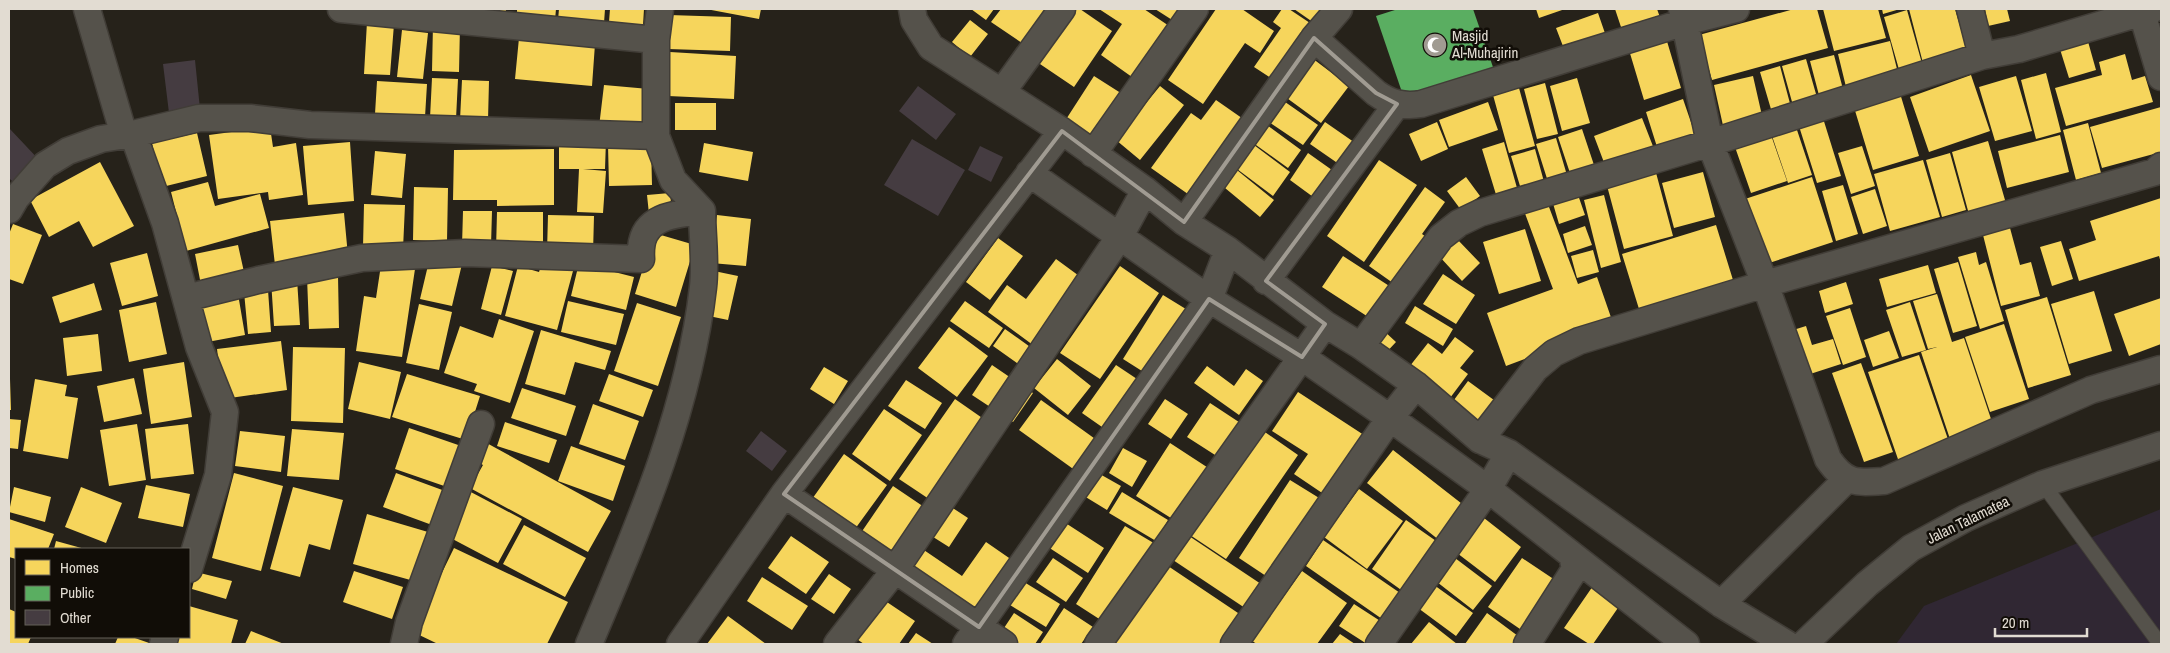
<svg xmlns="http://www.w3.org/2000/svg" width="2170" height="653" font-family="'Archivo Narrow',sans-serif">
<rect width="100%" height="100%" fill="#26221a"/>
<path fill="#302733" d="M2161,509V644H1896L1924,606Z"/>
<path fill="#f6d55c" d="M472,9H506L505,21Z
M517,9H556L555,20L517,18Z
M559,9H605L604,23L558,20Z
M610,9H644L643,25L609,22Z
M706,9H761L759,19Z
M971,9H994L986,20Z
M1001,9H1046L1022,43L991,22Z
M1074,9H1080L1112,31L1074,87L1037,62Z
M1099,9H1144L1175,30L1139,82L1101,55L1122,24Z
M1155,9H1191L1180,25Z
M1216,9H1242L1274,31L1260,53L1245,43L1203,104L1168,80Z
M1282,9H1289L1316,27L1277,82L1254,67L1281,28L1273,22Z
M1294,9H1328L1317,25Z
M1536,9H1565L1539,18Z
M1615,9H1657L1662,23L1624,36Z
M1794,9H1817L1828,48L1712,80L1699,35Z
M1823,9H1878L1886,38L1834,51Z
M1882,9H1900L1883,14Z
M1909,9H1955L1967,50L1923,63Z
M1985,9H2007L2010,21L1988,26Z
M1907,10L1923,67L1900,73L1884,17Z
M1598,13L1607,39L1566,54L1556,28Z
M669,15L731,17L730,51L668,49Z
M970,20L988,34L970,57L952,42Z
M367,22L394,24L390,75L364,74Z
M433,24L460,25L459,72L432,71Z
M402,30L428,33L423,79L397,77Z
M519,38L595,44L592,86L515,79Z
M1666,38L1681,88L1644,100L1629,50Z
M2087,38L2096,70L2069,78L2059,46Z
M1890,41L1899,77L1847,91L1838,54Z
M670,52L736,56L734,99L668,96Z
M2125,54L2132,80L2145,76L2153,102L2066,126L2055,88L2102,75L2099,62Z
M1308,55L1349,86L1321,123L1280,93Z
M1834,55L1844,93L1820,99L1810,61Z
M1806,59L1818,101L1794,109L1782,66Z
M1780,66L1792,111L1773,116L1760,72Z
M2046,73L2061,132L2036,139L2021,80Z
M1971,75L1990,131L1929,152L1910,97Z
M1094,76L1127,97L1096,145L1063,124Z
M1753,76L1763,120L1724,130L1714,85Z
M2016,76L2032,131L1995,141L1979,87Z
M432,78L458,79L456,119L430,118Z
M1577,78L1590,123L1562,131L1550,86Z
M462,80L489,81L488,120H460Z
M377,81L427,84L425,117L375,114Z
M1545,83L1558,134L1537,139L1524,89Z
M604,85L649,89L644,132L599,127Z
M1160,86L1184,105L1140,160L1116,140Z
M1519,88L1535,146L1509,153L1493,95Z
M1899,90L1919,156L1873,170L1853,104Z
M1278,97L1318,125L1303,145L1263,118Z
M1683,99L1696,137L1658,150L1646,112Z
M1216,100L1249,123L1195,199L1151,168L1191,113L1201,120Z
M1488,102L1498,130L1449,147L1439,120Z
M675,103H716V130H675Z
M2161,107V152L2102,168L2090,127Z
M1822,115L1841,176L1817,183L1798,123Z
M1642,118L1656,154L1608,173L1594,136Z
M1794,121L1812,175L1788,183L1770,130Z
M1263,122L1301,150L1288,168L1249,140Z
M1325,122L1361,147L1346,169L1310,144Z
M1437,122L1448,149L1421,161L1409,134Z
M2088,123L2101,173L2076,180L2063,130Z
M270,127L273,147L296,143L303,195L269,200L268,192L218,199L209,135Z
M1582,129L1596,171L1572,179L1558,137Z
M197,133L207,176L162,187L152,143Z
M1771,135L1787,181L1751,193L1735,147Z
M2060,135L2069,172L2007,188L1998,151Z
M1556,138L1569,182L1550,188L1536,144Z
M559,140H606L605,169H583L606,171L603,213L577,212L579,169H559Z
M1988,141L2007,207L1970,218L1952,152Z
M350,142L354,201L308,205L303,146Z
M1250,142L1290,172L1273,196L1233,166Z
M1504,142L1519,195L1498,201L1482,149Z
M704,143L753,152L748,181L699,172Z
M651,144L652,185L609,186L608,145Z
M1862,146L1875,186L1851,194L1838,153Z
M554,149V205L497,206V200H453L454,150Z
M1535,149L1546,189L1523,196L1511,156Z
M375,151L406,154L402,198L371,195Z
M1308,153L1339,175L1320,202L1290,180Z
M1950,153L1966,210L1942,217L1926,160Z
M1379,160L1417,185L1364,262L1327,236Z
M1923,160L1940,217L1890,231L1874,174Z
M100,162L134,226L93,247L79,221L49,237L30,200Z
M1232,166L1274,200L1260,217L1219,183Z
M1655,169L1673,236L1624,249L1606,182Z
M1703,172L1715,217L1674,228L1662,183Z
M1466,177L1480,196L1461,210L1447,191Z
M1812,177L1833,242L1766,264L1745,199Z
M208,182L215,206L260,194L269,228L186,251L171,192Z
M1843,185L1858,234L1836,241L1822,191Z
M414,187L448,188L447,241L413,240Z
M1425,187L1445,202L1422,234L1433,242L1400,288L1369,266Z
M1875,189L1887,226L1863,234L1851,197Z
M1577,192L1585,215L1559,224L1552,200Z
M670,193L672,213L649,214L647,195Z
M1604,195L1621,262L1601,268L1584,200Z
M2161,198V263L2159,256L2079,281L2069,249L2096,240L2090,221Z
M1546,199L1578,284L1597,277L1614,326L1506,366L1487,313L1553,289L1523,208Z
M364,204L405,205L403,249L363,247Z
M463,211H492L491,246H462Z
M497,212H543V250H496Z
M344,213L348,256L275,265L270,221Z
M548,215L594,216L593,253L547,252Z
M717,215L751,219L746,266L711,263Z
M13,224L42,235L23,284L9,279V234Z
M1716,225L1733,280L1639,309L1622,254Z
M1585,226L1592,245L1568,253L1563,234Z
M2010,228L2020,265L2031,262L2040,296L2001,306L1983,235Z
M1525,229L1541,281L1499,294L1483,242Z
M654,233L695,245L676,307L635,294Z
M998,238L1023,256L990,300L966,282Z
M1457,239L1480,263L1462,281L1439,256Z
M2061,241L2073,279L2052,286L2040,247Z
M238,245L246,281L202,290L195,254Z
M1593,250L1599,272L1577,278L1571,256Z
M1976,252L1979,265L1986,262L2004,321L1980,329L1958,257Z
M147,253L158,296L122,306L110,263Z
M1343,256L1397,291L1376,322L1322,287Z
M430,257L462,264L452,306L420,299Z
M1056,259L1086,281L1037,348L988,312L1007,285L1026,299Z
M1958,262L1977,326L1953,333L1934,269Z
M542,263L573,271L557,330L505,316L518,266L539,272Z
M579,263L634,277L626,310L571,296Z
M381,265L415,269L402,357L356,351L364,296L376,298Z
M1928,265L1936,293L1887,307L1879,279Z
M492,266L513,271L501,315L481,309Z
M1120,266L1159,293L1100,379L1060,353Z
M714,271L738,276L728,320L704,315Z
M1443,274L1475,295L1456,324L1423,304Z
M338,276L339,328L309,329L307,277Z
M297,279L300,325L274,326L271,280Z
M1846,282L1853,304L1825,313L1819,291Z
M94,283L102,310L60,323L52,297Z
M268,290L271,332L248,334L244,292Z
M2094,291L2112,351L2069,364L2051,304Z
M238,294L245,335L202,343L195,302Z
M1937,294L1952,342L1964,338L1995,431L1952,445L1921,352L1937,347L1928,349L1913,301Z
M1163,295L1194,314L1153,378L1123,359Z
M2047,297L2071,375L2028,388L2005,310Z
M2161,298V344L2129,356L2114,314Z
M568,301L624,314L616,345L561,332Z
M965,301L1003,328L989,348L950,321Z
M156,302L167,354L129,362L119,310Z
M1910,302L1926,350L1902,357L1886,310Z
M637,303L681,317L658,386L614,371Z
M419,304L452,312L439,370L406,363Z
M1415,306L1453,329L1443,346L1405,323Z
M1850,308L1866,357L1843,365L1826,316Z
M499,319L534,331L510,403L474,391L477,384L444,373L460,326L493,338Z
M2004,324L2029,399L1990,412L1965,337Z
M1806,326L1812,345L1833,339L1841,364L1804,376L1790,331Z
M949,327L988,356L957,397L918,368Z
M1005,329L1033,349L1021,366L993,346Z
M541,330L611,351L605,370L575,362L565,395L525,384Z
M1383,330L1396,342L1382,357L1369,345Z
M1889,331L1899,358L1873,367L1864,340Z
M98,334L102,371L67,376L63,338Z
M1455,337L1474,351L1460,368L1468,374L1447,402L1406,371L1428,343L1442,354Z
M281,341L287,390L223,399L217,349Z
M293,347L345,348L343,423L291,421Z
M1919,355L1951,448L1900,465L1868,372Z
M1057,359L1091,386L1068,415L1034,388Z
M184,362L192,417L151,424L143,369Z
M359,362L401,372L390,419L348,409Z
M1861,363L1893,452L1864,462L1832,373Z
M992,365L1033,393L1013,422L972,395Z
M1116,365L1146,385L1112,434L1082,413Z
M1207,366L1234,386L1246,369L1263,381L1239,415L1194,383Z
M824,367L848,381L834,404L810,389Z
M407,374L480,396L466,440L392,417Z
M609,374L653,390L643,417L599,401Z
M134,378L142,414L104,422L97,386Z
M9,379H10L11,410H9Z
M35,379L67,385L65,396L78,398L68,459L23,451Z
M906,380L942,403L925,429L888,406Z
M1468,381L1498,403L1481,426L1451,404Z
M522,388L576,406L566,436L511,418Z
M1298,392L1370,439L1331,499L1294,474L1308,454L1272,431Z
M955,399L988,422L932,501L899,479Z
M1165,399L1188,414L1171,439L1148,424Z
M1041,400L1098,441L1076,471L1019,430Z
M1210,403L1248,428L1226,462L1187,437Z
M593,404L639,421L625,460L579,444Z
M884,409L922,435L890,481L852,454Z
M9,419L21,420L18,449L9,448Z
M505,422L557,440L549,463L497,446Z
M137,424L146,480L109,486L100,430Z
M188,424L194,474L151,479L145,429Z
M409,428L464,447L450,488L395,469Z
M292,429L344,433L339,480L287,476Z
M1262,430L1298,455L1226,559L1190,535Z
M240,431L285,436L281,472L235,466Z
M483,441L611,511L588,552L470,488L483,465L473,459Z
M1170,443L1216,473L1182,525L1136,496Z
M571,446L625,466L613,501L558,481Z
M1123,448L1147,461L1132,487L1109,473Z
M1393,450L1466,507L1439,540L1367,483Z
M844,454L887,485L847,540L805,509Z
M234,473L283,486L261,571L212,558Z
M396,473L445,491L432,525L383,507Z
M1098,473L1121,486L1107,510L1084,496Z
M1290,480L1324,501L1272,580L1239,558Z
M146,485L190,494L183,527L138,518Z
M893,486L927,509L888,566L854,543Z
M14,487L51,497L45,522L9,512Z
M81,487L122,503L106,543L65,527Z
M293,487L343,500L330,550L309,544L300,577L270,569Z
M1359,489L1403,521L1367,569L1324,537Z
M467,490L522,519L498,563L443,534Z
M1122,492L1168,520L1156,541L1109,513Z
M942,501L968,518L949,547L922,530Z
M367,514L428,532L414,581L353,564Z
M1484,518L1521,547L1495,582L1457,553Z
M9,519L54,534L48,549H16V559L9,557Z
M1406,520L1439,543L1404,592L1372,569Z
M1064,522L1104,548L1088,573L1048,547Z
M524,525L586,558L565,597L503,564Z
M1125,526L1157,545L1107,624L1076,604Z
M1186,534L1264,586L1248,610L1170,558Z
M791,536L829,562L806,594L768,568Z
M1323,540L1403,595L1385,621L1306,566Z
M56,541L85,549H54Z
M986,542L1012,560L966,627L896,578L918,546L962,576Z
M454,548L568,602L547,644H438L413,632Z
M1053,558L1083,578L1066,602L1036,582Z
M1455,558L1492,586L1473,610L1437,582Z
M1522,558L1555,580L1520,629L1488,607Z
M1168,566L1244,617L1226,644H1115Z
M354,571L403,587L392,619L343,602Z
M1302,571L1347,603L1317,644H1257L1252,641Z
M196,572L232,581L226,599L192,589Z
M829,574L851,589L834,614L811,599Z
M762,577L808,606L792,630L747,601Z
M1024,582L1060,604L1046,627L1010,605Z
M1595,583L1622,602L1593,644H1589L1564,628Z
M1434,585L1473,613L1456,636L1418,608Z
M878,596L915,621L899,644H864L851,635Z
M1354,604L1388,626L1367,644L1339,626Z
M189,606L238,620L231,644H176L178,637H189Z
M1064,608L1093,627L1081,644H1040Z
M9,609L16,612V637H31L28,644H9Z
M1014,613L1043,632L1035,644H1016L1000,634Z
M1487,613L1518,636L1513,644H1465Z
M728,616L766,644H707Z
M1429,622L1457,644H1411Z
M251,631L284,644H245Z
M916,633L933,644H908Z
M1340,634L1355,644H1332Z
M118,637H132L152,644H115Z"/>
<path fill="#5aae61" d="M1398,9H1473L1495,73L1406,104L1376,16Z"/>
<path fill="#453c41" d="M195,60L200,109L169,113L163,64Z
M918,86L956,114L936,140L899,111Z
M9,128L42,163L17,186L9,178Z
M912,139L965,170L938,216L884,185Z
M980,146L1003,157L991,182L968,170Z
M761,431L787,451L772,471L746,451Z"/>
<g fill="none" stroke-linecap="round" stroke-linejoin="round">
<g stroke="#413d37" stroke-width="16">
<path id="service" d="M2043,484L2160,644"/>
</g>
<g stroke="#413d37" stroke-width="29">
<path id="minor" d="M87,9L124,135
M341,9L656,40
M912,9L914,20L931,47L1062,131L1145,190L1184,222L1228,250L1325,324L1361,346L1416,385L1480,440L1509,453L1721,604L1787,644
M1682,9L1710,143L1765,284L1828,459C1845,484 1856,483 1884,481L2091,390L2161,369
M1970,9L1982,56
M2142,13L2161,77
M1314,38L1376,93C1390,103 1403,107 1421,104L1685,22L1736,9
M1002,92L1062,9
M133,134L165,223L199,347L225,412L218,475L189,569
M1093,154L1195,9
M1029,173L1209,299L1302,357L1390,418L1488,489L1572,555L1575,569L1527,644
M9,210L16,198L45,165L68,151L101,139L133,134L199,118H250L310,125L656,136
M1184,222L1314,38L1339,9
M1266,281L1397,104
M186,298L258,280L362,258L465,253L641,259C638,217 669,215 702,211
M1361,346L1441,237L1459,223L1480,213L1710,143L1982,56L2019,49L2153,9
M1480,440L1535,369L1554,353L1579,341L1765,284L2155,172L2161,166
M784,494L1004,644
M1572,555L1686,644
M1721,604L1846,480
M163,644L165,637
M404,644L409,622L481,424
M589,644C637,530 689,411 703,287C706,262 702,235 702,211L673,180L656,136V40L660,9
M680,644L784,494L1062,131
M837,644L895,570L1120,236L1145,190
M966,644L1209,299L1228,250
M1098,644L1325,324
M1234,644L1390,418L1416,385
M1379,644L1488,489L1509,453
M1804,644L1867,584L1911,548L1966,518L2043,484L2161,445"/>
</g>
<use href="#service" stroke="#55524b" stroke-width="14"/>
<use href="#minor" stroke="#55524b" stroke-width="26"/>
</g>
<path fill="none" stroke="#a09b92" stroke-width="4" stroke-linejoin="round" d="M1314,38L1376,93L1397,104L1266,281L1325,324L1302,357L1209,299L979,627L784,494L1062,131L1184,222Z"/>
<defs>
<g id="mosque-disc" transform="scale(1.25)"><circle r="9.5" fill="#a09b92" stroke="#110d07"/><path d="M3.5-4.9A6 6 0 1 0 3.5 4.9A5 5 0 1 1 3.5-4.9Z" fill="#fff"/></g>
</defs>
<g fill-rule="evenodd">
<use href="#mosque-disc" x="1435" y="45"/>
</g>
<g text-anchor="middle" stroke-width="5" stroke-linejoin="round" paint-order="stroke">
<g font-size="15" fill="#e2dcd2" stroke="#110d07" text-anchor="start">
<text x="1452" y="41">Masjid<tspan x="1452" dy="17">Al-Muhajirin</tspan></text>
</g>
<g font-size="15" fill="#e2dcd2" stroke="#110d07">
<text transform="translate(1968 520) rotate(-26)" y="5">Jalan Talamatea</text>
</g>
</g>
<rect width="2170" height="653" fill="none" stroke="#e2dcd2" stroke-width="20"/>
<rect x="15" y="548" width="175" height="90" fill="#110d07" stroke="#656058"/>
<rect x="25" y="560" width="25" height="15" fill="#f6d55c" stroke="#656058"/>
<text x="60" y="573" font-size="15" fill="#e2dcd2">Homes</text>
<rect x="25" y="586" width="25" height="15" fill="#5aae61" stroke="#656058"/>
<text x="60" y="598" font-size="15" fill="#e2dcd2">Public</text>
<rect x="25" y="610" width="25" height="15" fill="#453c41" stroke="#656058"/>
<text x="60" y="623" font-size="15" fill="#e2dcd2">Other</text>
<path d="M1995 628v8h92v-8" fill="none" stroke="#e2dcd2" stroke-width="2.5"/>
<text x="2002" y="628" font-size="15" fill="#e2dcd2" stroke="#110d07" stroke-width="4" paint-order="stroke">20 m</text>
</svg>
